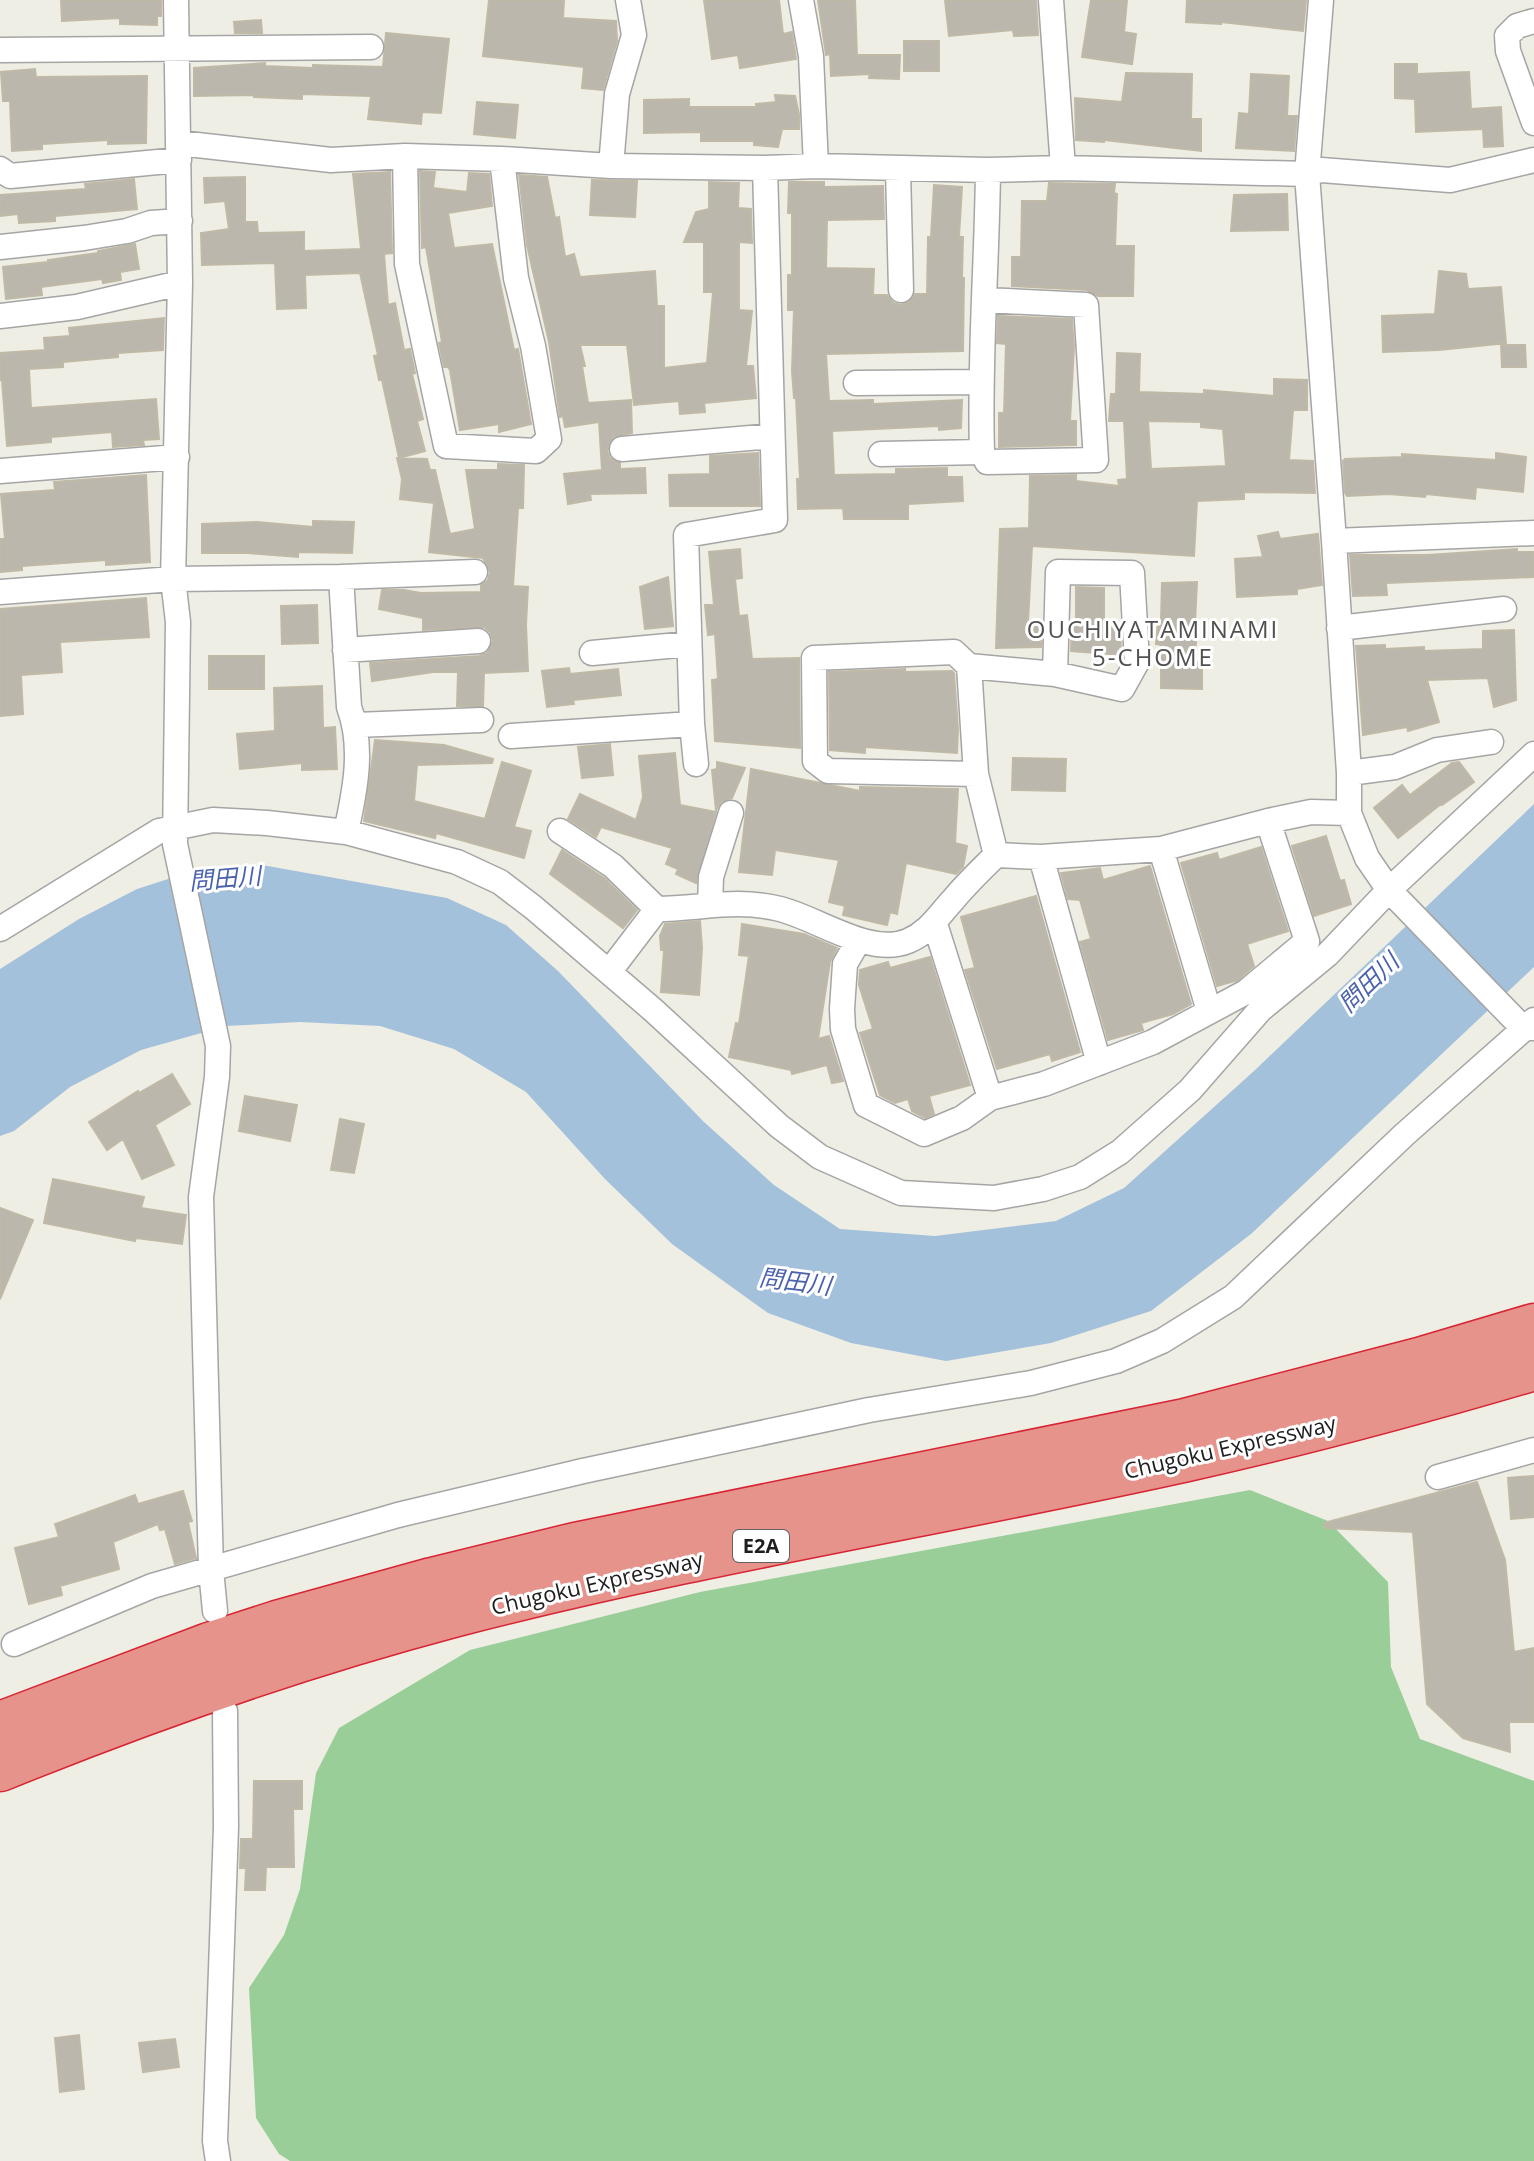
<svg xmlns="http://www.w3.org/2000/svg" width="1534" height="2161" font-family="'Open Sans','Noto Sans JP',sans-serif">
<rect width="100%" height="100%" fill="#efeee4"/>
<path fill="#9ace99" d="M1250,1490L1328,1521L1388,1582L1391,1667L1420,1739L1534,1781V2161H290L279,2154L256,2118L249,1988L284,1935L300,1889L316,1773L339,1728L470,1650L700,1592Z"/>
<path fill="#a4c1dc" d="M1534,804V967L1251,1234L1151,1311L1051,1343L946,1361L851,1343L768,1313L672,1244L605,1179L526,1092L454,1049L380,1026L300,1022L226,1026L141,1050L70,1087L14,1131L0,1136V969L79,919L137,889L196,870L262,865L447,898L506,925L558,971L704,1122L774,1185L840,1229L935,1236L1056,1221L1124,1188L1254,1071Z"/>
<path fill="#bbb7ad" stroke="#c0b9a6" stroke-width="2" fill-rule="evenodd" d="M61,0H161V16H157V25L120,24V18L62,21Z
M489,0H564L563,18L616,21L617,41L603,90L582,88L584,67L483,56Z
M704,0H779L783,34L792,32L796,59L740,68L738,55L712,59Z
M818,0H855L857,55H900L899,79L869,78L870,74L831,76L830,54L826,55Z
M945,0H1036L1038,35L1014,36L1013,30L949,36Z
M1091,0H1127L1124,32L1136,34L1132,64L1082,57Z
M1187,0H1306L1303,31L1221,22V24L1186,22Z
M261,20L262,33H235L234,22Z
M386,33L449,39L441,113L422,112L421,124L368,119L371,96L302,94V99L254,97V95L194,96V68L265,63V66L313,68V65L383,67Z
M904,41H939V71H904Z
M1395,64H1417V74L1469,72L1471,109L1501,107L1503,146L1484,147L1483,129L1416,132L1415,99L1395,98Z
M35,69L36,77L147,76L146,143L108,144V140L42,144V149L12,151L10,101H3L1,72Z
M1126,73L1192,74L1191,119H1201V151L1104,140V142L1076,140L1075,98L1122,102Z
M1251,74L1289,76L1287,116H1297L1294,151L1236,148L1239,113L1249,114Z
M775,95L795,96L799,114V129H782L778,147L754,145V141H701V132L644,133V100L689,99V107H756V104L776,102Z
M477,102L518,105L515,138L474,134Z
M420,171L435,172L433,188L467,192L469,173L489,174L492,206L448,213L454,248L492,244L514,350L518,349L531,424L499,432V424L460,430L450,370L448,367H444L439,343L442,342L426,247L422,248Z
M390,172L392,253L384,254L388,305L395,303L404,350L410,349L415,373L412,374L423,419L417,421L425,451L399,458L382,380H379L374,356L378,355L360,273L305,275L306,308L277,309L275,263L202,265L201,233L229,229L225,201L205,203L204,178L245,177V222H257L258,233L304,232V251L361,249L353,174Z
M519,175L547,177L555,218L559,217L565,257L574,254L580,277L655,271L657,306H664V368L707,363L713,292H704V242H684L696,212L709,209V182L739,183L738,208L751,209L752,243L739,242V310L752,311L746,366H753L756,398L704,403L705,412L680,414L679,401L634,405L627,345H580L585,366H582L588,403L631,400L632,433L613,437L607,451L610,458L620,463V469L645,468L646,493L590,494L591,500L568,504L564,474L602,470L599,422L565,427L563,416L560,417L549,342L527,245Z
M134,179L137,209L55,216V221L19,223L18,214L0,216V195L86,189L85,184Z
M592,180L637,181L635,217L590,215Z
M789,182H824V187L883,186L884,219L827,220L826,268L874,269L873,295H887L893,303L901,305L909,302L915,294H927L928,237H931L934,185L962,187L959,237H963L962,278H964L963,351L826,354L829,401L873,400V404L962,400L961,428L939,430V426L832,431L834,475L896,474V469L947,468V477H962L963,501L908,504V519H844L843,508L798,509L797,479H800L796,398H794L792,371L794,310H788V275H792V213H788Z
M1049,183L1115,184L1114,193L1117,194L1115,246H1134L1133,296H1098L1087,290L1012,286V257H1021L1022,201H1047Z
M1287,194L1288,230L1231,231L1234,195Z
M135,244L139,269L120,272L121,280L103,283L102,279L41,287L42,295L6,299L3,267L48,262V260L98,253V251Z
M1439,271L1466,274L1468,289L1501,287L1506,343L1439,350L1383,352L1382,316L1435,314Z
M998,316L1072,319L1074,347L1070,421H1076V445L999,447V413H1004L1006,344L997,343Z
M164,318L163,350L118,353V357L63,362V367L29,369L31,408L156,399L159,439L143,440L144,445L113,447L112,432L51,437V442L7,446L2,380H0V353L45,350L44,338L70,336L69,328Z
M1501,345H1525L1526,367H1502Z
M1117,353L1140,354L1139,392L1204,394V390L1274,396V379L1307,380V410H1293L1289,460L1313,461L1315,493L1244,492V499L1197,501L1194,556L1032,546L1028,622L1042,621L1041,647L996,648L1000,529L1029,528L1030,476L1076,475V481L1119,486L1118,480L1127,479L1124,421H1109L1111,394H1116ZM1148,421L1201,422V427L1223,429L1226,466L1151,469Z
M758,453L760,506H670L669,475L710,474V456Z
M1496,453L1526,457L1523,492L1476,487L1475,499L1426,494L1425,497L1389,494L1347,496L1345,493L1343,461L1345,459L1402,457V454L1496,460Z
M397,458L427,459L430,470H435L450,534L475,529L466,470H498V464L524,465L523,508H518L513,586L528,587L526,625L528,671L484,673L483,706H457L458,672H433L372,681L370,663L479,656L487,653L493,641L490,632L484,627L423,630V618L379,609L382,590H404L421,593L481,592V585L488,580L490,572L483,558L429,552L434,503L400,499L402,479Z
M146,475L150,562L106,565V560L22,566V570L0,572V539H5L1,494L55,490L54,482Z
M313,521L354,522L352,553L298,552V557L248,553H202V524L257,522L313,527Z
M1278,532L1280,539L1318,534L1322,585L1297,589V594L1237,597L1235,559L1263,557L1258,536Z
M740,549L742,578L735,579L739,616L747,615L752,659L799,658L800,748L715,741L712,680L718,679L715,634L708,635L705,605H714L709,552Z
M1517,549V552H1534V577L1386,583L1387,595L1353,596L1350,555H1427Z
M668,577L673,626L645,629L640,587Z
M1197,582L1195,623L1198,624L1194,662H1202V689L1161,688V645L1156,644L1158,620H1161L1162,583Z
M1076,587L1104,588V627L1120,628L1121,655L1071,651L1072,620H1076Z
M146,598L149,637L60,642L62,672L21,675L23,714L0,716V609Z
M317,605L318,643L282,644L281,606Z
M1514,630L1516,700L1494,707L1488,678L1427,680L1439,722L1408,731L1407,727L1363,735L1356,646L1385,645V649L1424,647V651L1483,649V631Z
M209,656H264V689H209Z
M569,668L570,674L618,669L621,695L573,700L574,704L547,707L542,671Z
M905,669V672L952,671L954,673L958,730L957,753L865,747V753L830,750L829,672Z
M322,686L323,728L335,727L337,769L302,770V763L240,769L237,734L275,731L274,688Z
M375,740L444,745L493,759L492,763L417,765L414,801L485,819L502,762L531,771L514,827L531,831L524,858L436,833L435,838L364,821Z
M610,744L613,775L582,778L578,747Z
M675,753L680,805L716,812L696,883L676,874L678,869L666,864L672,848L601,827L596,837L568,819L580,794L636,820L643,797L639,756Z
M1013,758L1066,759L1065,791L1012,790Z
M717,762L745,768L732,798L721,802L716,810L712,770L717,769Z
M1459,762L1474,782L1442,805L1441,804L1398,838L1374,808L1402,785L1410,795L1452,763Z
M751,769L860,791V787L958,789L955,843L967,846L963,867L956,874L906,863L897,914L890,912L887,925L843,915L845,906L829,902L839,860L775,850L772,875L739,872Z
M1326,836L1340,881L1344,880L1351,904L1314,916L1292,846Z
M1261,847L1288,931L1247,944L1254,966L1238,980L1217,986L1181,863L1217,853L1219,860Z
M562,850L604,878L637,910L623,928L550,874Z
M1150,866L1191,1004L1173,1014L1141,1023L1143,1030L1108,1040L1080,942L1091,939L1080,900L1068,899L1061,873L1100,868L1103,880Z
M1036,896L1080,1052L1052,1061L1050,1054L997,1069L965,970L975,968L961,917Z
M700,921L702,948L699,995L661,992L664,950H661L660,936L665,924Z
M742,924L804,934L837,948L830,962L818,1039L829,1036L843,1081L832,1083L827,1065L792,1074L791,1070L729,1057L736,1023L739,1024L749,956L739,955Z
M930,957L970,1085L929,1096L934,1114L925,1118L912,1111L908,1099L895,1103L880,1095L860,1033L873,1029L859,985L860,970L888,962L890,968Z
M172,1074L190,1104L155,1125L174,1165L142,1179L123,1139L107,1150L89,1122L138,1091L139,1093Z
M245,1096L297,1105L290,1141L239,1131Z
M340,1119L364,1124L354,1173L331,1170Z
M53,1179L144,1197L141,1208L186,1215L182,1244L136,1238L135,1241L44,1223Z
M0,1208L33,1220L0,1299Z
M1534,1476V1517L1511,1519L1508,1478Z
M1477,1482L1505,1560L1514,1652L1534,1648V1722H1509L1510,1752L1463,1738L1427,1704L1413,1532L1325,1528L1324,1523Z
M183,1491L192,1521L188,1522L196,1558L175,1564L165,1529L160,1530L158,1524L113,1542L119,1569L60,1586L62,1595L29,1604L15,1548L59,1537L55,1524L135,1495L138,1504Z
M254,1781H302V1809H293L294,1867H266L265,1890H245L246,1868H240L241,1839H253Z
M79,2035L84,2089L60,2092L55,2038Z
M175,2039L179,2067L143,2072L139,2043Z"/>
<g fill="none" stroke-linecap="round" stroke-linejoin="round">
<g stroke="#a5a5a5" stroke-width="27">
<path id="minor" d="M176,0L180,283L173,579L178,622L175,844L218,1046L217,1077L201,1197L211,1570L215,1611
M801,0L811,56L816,166
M1051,0L1063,168
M1321,0L1307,174L1334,541L1349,773V813L1367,858L1389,890L1518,1023L1527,1028H1534
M1534,21L1517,26L1507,36L1508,51L1534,123
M0,50L371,47
M179,143L331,160L405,156L502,159L611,166L765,168L816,166L988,170L1063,168L1307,174L1321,170L1450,180L1534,160
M405,156L407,264L446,446L536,451L549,439L533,346L516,278L502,159
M611,166L617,94L634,35L628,0
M0,169L10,176L179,160
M898,170L901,290
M0,247L84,238L127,231L151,223L180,221
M985,300L1086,305L1096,460L987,462L982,452C979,358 987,264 988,170
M0,316L77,307L180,283
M856,383L979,382
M622,449L772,436
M881,454L982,452
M0,471L177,457
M1334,541L1534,533
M341,577L349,707C364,747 355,791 346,832
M0,592L173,579L341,577L475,572
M1339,628L1504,609
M345,650L478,641
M592,653L689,644
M969,666L954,652L814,658L815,761L828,771L976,774
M692,724L696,764
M356,725L481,720
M511,736L692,724L686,535L775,520L765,168
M1349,773L1395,767L1437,750L1491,742
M560,831L613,866L657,909C700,909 736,898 780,909C817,918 870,957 908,941C929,932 938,916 953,900C966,884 981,870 996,855L1041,857L1161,849L1268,821L1311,812L1349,813
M1161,849L1209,1011
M996,855L976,774L969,666L1055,674L1122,689L1137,662L1132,573L1058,572L1055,674
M1041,857L1099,1063
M710,904L711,877L731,813
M935,924L990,1098
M0,929L159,831L213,820L267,823L346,832L457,862L500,882L534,908L652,1009L779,1126L820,1157L901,1193L994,1198L1043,1189L1080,1177L1120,1152L1190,1090L1260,1010L1328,954L1389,890L1534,754
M859,940L845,964L842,1009L843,1029L866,1105L924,1134L962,1118L990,1098L1044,1084L1153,1042L1246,992L1307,941L1268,821
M609,972L657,909
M1438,1477L1534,1450
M14,1644L152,1586L398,1515L583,1471L869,1410L1031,1383L1116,1361L1162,1341L1233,1297L1405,1134L1534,1020
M218,2161L215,2141L226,1827L225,1711"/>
</g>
<g stroke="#d82533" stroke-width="47">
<path id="motorway" d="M0,1724L209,1645L277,1623L432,1580L575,1545L1185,1421L1419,1360L1534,1326
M0,1769C148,1709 298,1656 453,1615C695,1552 943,1513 1187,1459C1304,1433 1419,1402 1534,1368"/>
</g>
<use href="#minor" stroke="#fff" stroke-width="24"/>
<use href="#motorway" stroke="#e6938c" stroke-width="44"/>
</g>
<g text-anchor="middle" stroke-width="6" stroke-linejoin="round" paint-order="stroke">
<rect fill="#fff" stroke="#626262" stroke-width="2" x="733" y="1530" width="56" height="32" rx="6"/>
<g font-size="20" font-weight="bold" fill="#1e1e1e">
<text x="761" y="1553">E2A</text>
</g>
<g font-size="22" fill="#1e1e1e" stroke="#fff">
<text transform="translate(1230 1447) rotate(-13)" y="8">Chugoku Expressway</text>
<text transform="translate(597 1583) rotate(-13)" y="8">Chugoku Expressway</text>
</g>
<g font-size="24" letter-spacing="2" fill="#515151" stroke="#fff">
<text x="1153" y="638">OUCHIYATAMINAMI<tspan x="1153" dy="28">5-CHOME</tspan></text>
</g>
<g font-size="24" font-style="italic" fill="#4b62ad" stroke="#fff">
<text transform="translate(225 879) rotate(-5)" y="8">問田川</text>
<text transform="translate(1369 983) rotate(-44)" y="8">問田川</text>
<text transform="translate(795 1282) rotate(7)" y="8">問田川</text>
</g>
</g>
</svg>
